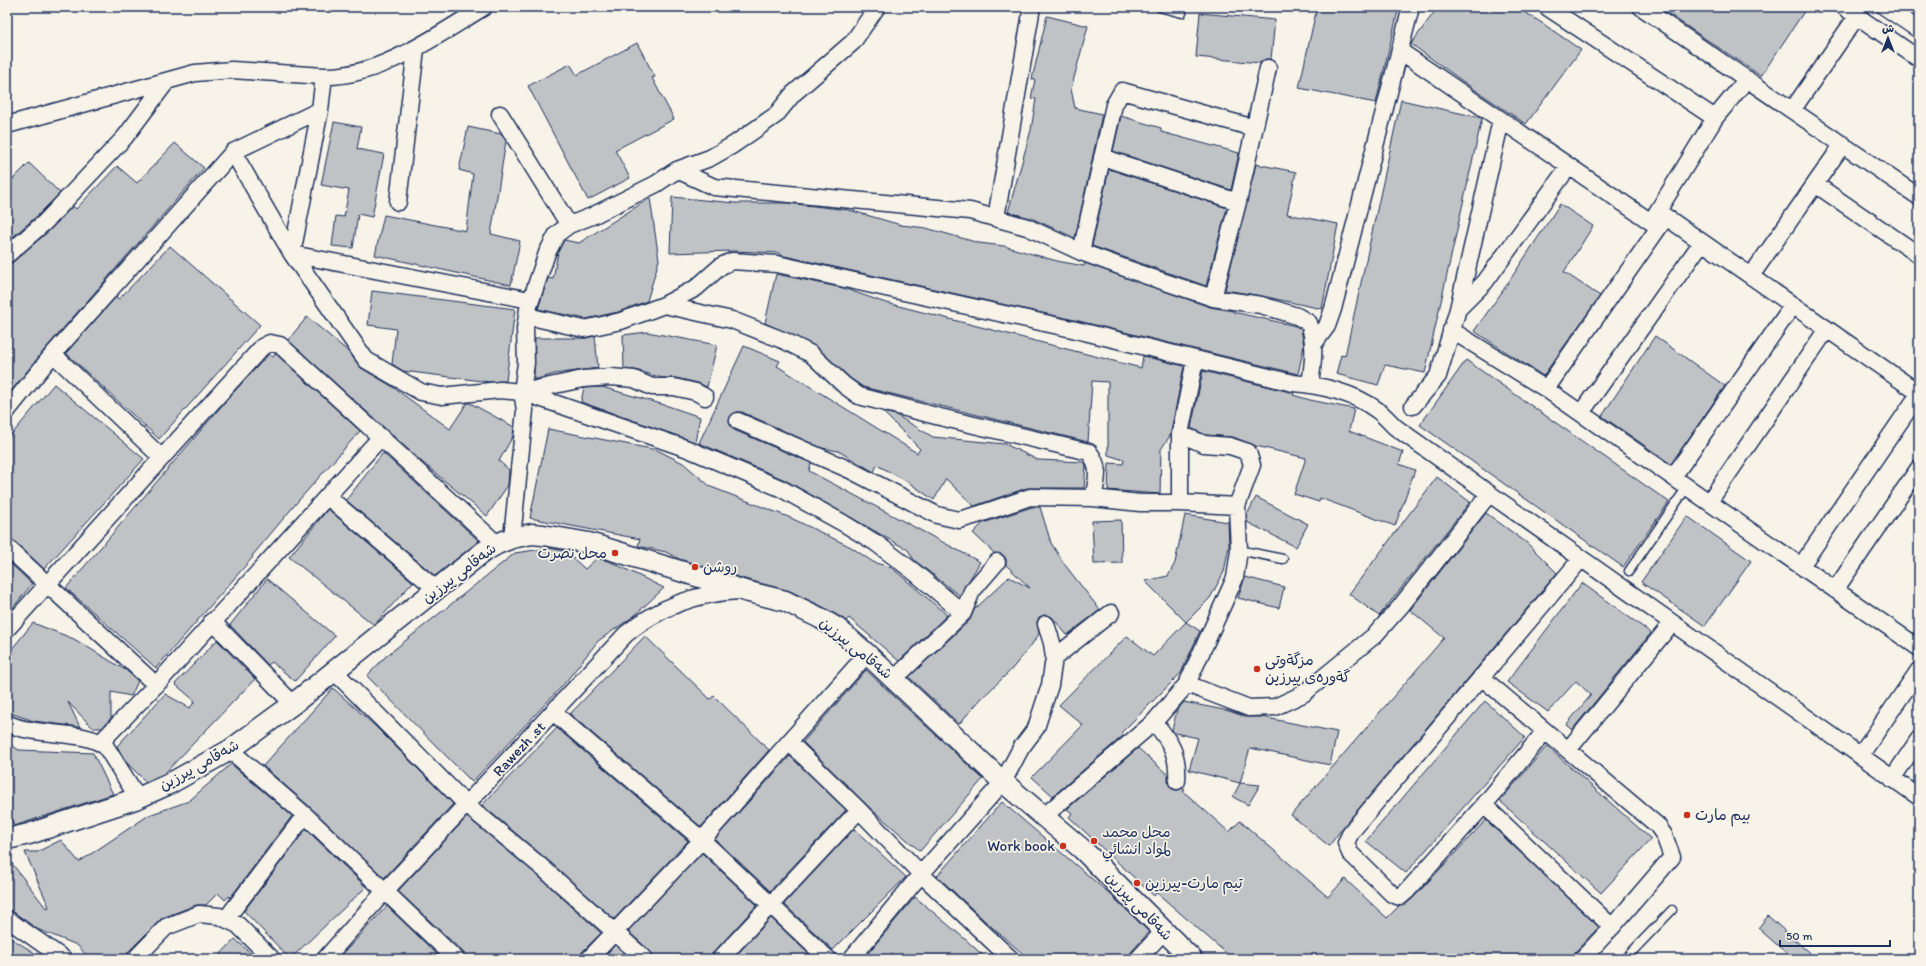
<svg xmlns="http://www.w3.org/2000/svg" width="1926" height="966" font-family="Itim,'Playpen Sans Arabic',sans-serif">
<rect width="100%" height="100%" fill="#f7f3e8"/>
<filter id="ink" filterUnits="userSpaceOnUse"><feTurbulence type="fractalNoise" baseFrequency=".025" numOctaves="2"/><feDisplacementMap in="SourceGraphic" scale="8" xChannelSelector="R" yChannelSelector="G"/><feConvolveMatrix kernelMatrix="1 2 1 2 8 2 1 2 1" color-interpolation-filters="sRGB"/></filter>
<g filter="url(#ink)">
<path fill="#c0c3c5" stroke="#1b2f5e" d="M1317,7H1399L1376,103L1299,88Z
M1438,7H1516L1542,23L1581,50L1526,124L1468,85L1411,44Z
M1658,7H1807L1761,76Z
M1200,13L1275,20L1271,59H1265L1260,63L1196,57Z
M1047,16L1088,26L1071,89L1075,108L1102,114L1075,238L1031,218L1008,212L1031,130L1036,99L1031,98L1035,80L1032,79Z
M637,43L655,77L652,78L674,119L615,150L630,178L588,200L528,86L570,64L577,75Z
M1401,100L1482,118L1425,373L1385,365L1378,385L1336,374L1341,355L1345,356Z
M1121,116L1161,128V132L1239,153L1231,190L1113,151Z
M334,122L361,127L357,149L384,154L372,217L358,214L353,248L332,246L336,216L344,217L349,190L321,185Z
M468,127L501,134L506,141L491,234L520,241L511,285L375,255L384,215L466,231L473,174L459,170Z
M175,143L204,168L46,348L7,396V264L13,262L51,229L73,206L76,209L117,166L137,183Z
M29,163L60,193L38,215L7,242V185Z
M1256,164L1296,172L1287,214L1338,224L1322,309L1262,296L1225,290Z
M1109,169L1227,208L1206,286L1092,246Z
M672,197L735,203H787L849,210L901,225L926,228L979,243L1004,246L1057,261L1084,266L1085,263L1210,307L1233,311V312L1296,326L1301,329L1304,346L1298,374L1074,320L780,255V253L733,251L670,253Z
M650,198L659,260L647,301L618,312L586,319L538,309L548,278L553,279L558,252L564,240L579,243Z
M1560,204L1593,226L1564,272L1600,296L1543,376L1474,331L1502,292Z
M170,246L260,325L159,439L66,353L116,297L119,299Z
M776,274L843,288L883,302L1141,368L1143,356L1184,366L1170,436L1161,449L1160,494L1108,490L1109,463L1123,464L1124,460L1108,455V382L1092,381L1088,442L863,387L850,378L815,346L765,323Z
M372,291L515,309L506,381L490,382L403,371L392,364L396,329L368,325Z
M307,317L349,352L361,368L390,385L450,429L467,403H470L514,427L513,436L499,461L509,470L508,485L487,516L422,462L288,340Z
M647,332L717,345L707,387L698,383L676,378H663L635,370L624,369L623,335Z
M595,336L598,368L554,374L534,380L535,338H586Z
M1655,336L1725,386L1671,464L1602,416Z
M744,346L780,361L777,366L917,453L920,449L883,412L896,415L933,437L1005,444L1038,460L1084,462L1086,465L1084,488H1027L974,506L946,479L934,500L908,482L877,465L874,472L838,451L822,448L742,412H737L730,417L729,422L734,430L811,463L809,471L980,562L960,596L914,560L908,550L785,480L699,443Z
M269,354L273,357L276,354L360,431L299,500L252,556L253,557L156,668L66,588L231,395Z
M1466,360L1669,502L1623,567L1420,425Z
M1203,371L1294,393L1293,395L1310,400L1354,409L1349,431L1403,452L1399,464L1415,470L1395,526L1320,498L1319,502L1294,494L1306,458L1256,446L1233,437L1206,435L1191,428Z
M54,384L144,459L44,569L13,540L7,538V440Z
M602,387L668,406L700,417L695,442L581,402L584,388Z
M548,429L657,450L683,463L711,487L791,518L851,547L873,562L892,568L947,615L899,661L849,618L846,621L825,608L790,591L748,580L679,559L666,552L638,546L640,539L530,518Z
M383,453L479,541L435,576L346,500Z
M1437,477L1470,502L1379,616L1349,594Z
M1256,497L1308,524L1296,547L1247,522V515Z
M1032,507H1040L1051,543L1065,565L1100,610L1067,635L1052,617L1044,615L1039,617L1037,622L1039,634L1030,647L1011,670L980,700L959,724L909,677L970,620L974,610L1009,577L1030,588L1006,565V559L1003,555L994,553L973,533L983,523Z
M328,509L413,582L374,625L289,557Z
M1486,513L1527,543L1557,573L1344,826L1329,846L1291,815L1444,638L1410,610Z
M1185,515L1228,522L1229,546L1224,572L1210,598L1186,622L1145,581L1168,576L1175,563Z
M1687,516L1751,561L1705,626L1641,582Z
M1121,520L1122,563L1094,564L1092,521Z
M549,548L565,551L585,569L597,558L611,562L664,588L634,616L598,641L564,684L472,782L367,676L385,657L515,553Z
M7,560L32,584L7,615Z
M1245,577L1284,587L1279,608L1238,598Z
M267,579L335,636L295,681L272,662L268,665L230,625Z
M1582,583L1651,633L1572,730L1566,725L1591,695L1576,681L1548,712L1507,682Z
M1186,622L1200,631L1181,673L1121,733L1124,735L1053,796L1032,777L1083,725L1059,705L1127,636L1153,656Z
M33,623L74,639L127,671L138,681L131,696L111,692V718L102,728H93L68,702L80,727L34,721L7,712V655Z
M645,636L710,699L714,696L769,750L701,827L570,714Z
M217,640L255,679L165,773L146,782L126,762L117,746L165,694L190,708L195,701L175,684Z
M866,670L983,779L920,851L870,808L803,742Z
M333,688L375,726L453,804L384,878L311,808L263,766Z
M1485,701L1525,737L1406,873L1366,841Z
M1184,702L1229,711L1246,717H1262L1337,732L1330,765L1250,748L1240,783L1189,770L1198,738L1175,733L1172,730L1177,710Z
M557,728L688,841L614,919L550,862L482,805Z
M7,743L19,750L93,753L113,794L14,826L7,809Z
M1547,746L1651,839L1601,893L1500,801Z
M1138,748L1168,775L1169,785L1172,789L1177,790L1183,788L1185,790L1183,791L1229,832L1240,821L1328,897L1345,879L1387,918L1399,906L1406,904L1414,897L1486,820L1599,927L1575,952L1572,959H1233L1157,893L1154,896L1069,817L1072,813L1067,809Z
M790,756L846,810L770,891L715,839Z
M231,764L292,816L230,898L229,896L225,900L218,893L206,905H196L162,918L128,952L126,959H90L77,945L37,929L12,911L7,910V857L46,908L49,907L25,852H37L61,840L79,862L149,815L189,801Z
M1240,783L1260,785L1248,805L1233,797Z
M1002,802L1111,895L1149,932L1125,959H1029L986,922L937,876Z
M467,817L538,876L601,933L582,952L580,959H465L463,952L398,891Z
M306,829L366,887L290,959L244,911Z
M854,829L906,877L833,950L784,904Z
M702,853L757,905L713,953L711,959H654L651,952L628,931Z
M915,897L965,939L987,959H863Z
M387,906L442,959H338Z
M1768,916L1816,959H1793L1758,928Z
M771,918L814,959H733Z
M7,936L22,945L44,959H7Z
M235,939L257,959H216Z
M615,945L631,959H602Z"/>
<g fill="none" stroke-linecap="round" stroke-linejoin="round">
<g stroke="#1b2f5e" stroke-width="11">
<path id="service" d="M1159,7L1182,13
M1239,550L1283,559
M1629,571L1687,487
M1625,959L1672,910"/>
</g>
<g stroke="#1b2f5e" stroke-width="19">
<path id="minor" d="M1547,7L1715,118
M1641,7L1919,197
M1844,7L1919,59
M1885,7L1919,30
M1400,51L1651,222L1666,217L1919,393
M1793,109L1857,16
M500,114L569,225
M7,125L195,73L232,70L324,76
M233,152L292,254L366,360L421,392L442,396L500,390L522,392L583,379L611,377L634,379L652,387H674L696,392L705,397
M1102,157L1238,202
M677,170L714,187L970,211L1027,227L1081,252L1147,276L1213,298L1261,305L1297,316L1309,323C1316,343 1313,364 1310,384
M1815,184L1919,255
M398,202L416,49
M996,218L1032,7
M1651,222L1715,118L1747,79
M1081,252L1114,105L1122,91L1254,128
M292,254L320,110L324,76C379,78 439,34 484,7
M292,254L530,300
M7,255L45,222L125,137L167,81
M1751,276L1843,144
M1213,298L1238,202L1268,68
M664,305L732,320L785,341L811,354L844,385L859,396L940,417L1089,452C1101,467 1097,480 1093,498
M1458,309L1485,282L1569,166
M527,316L584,329L621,321L664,305L696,288L721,266L732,261L777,264L1072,329L1293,383C1321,385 1354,393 1377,410C1383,414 1389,421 1395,427L1919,797
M1451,330L1546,389L1919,648
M1313,345L1327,326L1333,309L1411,7
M53,354L162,458
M1546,389L1666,217
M522,392L688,449L780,488L843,523L876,543L913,571L963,613
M1413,406L1438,376L1458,309L1501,120
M7,411L53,354L233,152L320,110
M1581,413L1702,242
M738,421L850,470L937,515L959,520L977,515L1030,497L1093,498L1140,503H1180L1237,506
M1673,477L1793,305
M327,496L436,589
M1709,502L1827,329
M1180,503V434L1195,360
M512,538L525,410L522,392L526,363L525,329L528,309L547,253L557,234L569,225L592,216L656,184L677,170L710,158L733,145L776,115L793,94L853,42L877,7
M7,547L156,685
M1801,566L1919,394
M1835,590L1919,468
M212,621L293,704
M7,629L262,347L270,343L280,345L497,544
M1054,658L1111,613
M334,671L467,805L544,869L645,959
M1481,677L1657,825L1664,835L1672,857L1612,927L1582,959
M894,679L963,613L972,591L997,562
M1187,684L1249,708L1275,707L1303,694L1375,635L1400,607L1489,494
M553,712L702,840L828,959
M1154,722C1170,741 1179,754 1177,781
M7,723C36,738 86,729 106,747L138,798
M1545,731L1484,805L1407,891L1400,897L1392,894L1350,853L1346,843L1351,832L1581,559
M101,742L156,685L381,437
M789,742L859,810L921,874L1011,959
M230,750L305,815L456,959
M1568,750L1672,623
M1860,756L1919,670
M1892,779L1919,739
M1484,805L1612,927
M1043,817L1154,722L1187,684L1235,578L1239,550L1237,506L1252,465L1248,452L1230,446L1204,444L1180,434
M7,919L64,959
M226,919L305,815
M135,959L166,927L199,914L219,916L238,925L272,959
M325,959L384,892L626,634C659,607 697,593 739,591
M589,959L702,840L867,654
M720,959L859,810
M851,959L921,874L1003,782L1021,748L1036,728L1050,685L1054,658L1052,643L1046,624
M1138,959L1163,932"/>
</g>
<g stroke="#1b2f5e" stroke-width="23">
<path id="tertiary" d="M7,839L29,834L138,798L169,784L230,750L293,704L483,552L497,544L512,538L532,534L543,535L589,543L745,591L785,601L820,618L837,628L867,654L1003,782L1082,849L1192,959"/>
</g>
<use href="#service" stroke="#f7f3e8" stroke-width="8"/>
<use href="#minor" stroke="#f7f3e8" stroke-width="16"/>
<use href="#tertiary" stroke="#f7f3e8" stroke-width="20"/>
</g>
</g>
<g fill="#c8321e" stroke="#f7f3e8" stroke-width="1.5">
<circle cx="615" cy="553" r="4"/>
<circle cx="695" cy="567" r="4"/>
<circle cx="1257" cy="669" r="4"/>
<circle cx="1687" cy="815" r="4"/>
<circle cx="1094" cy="841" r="4"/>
<circle cx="1063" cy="846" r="4"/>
<circle cx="1137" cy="883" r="4"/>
</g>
<g text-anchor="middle" stroke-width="3.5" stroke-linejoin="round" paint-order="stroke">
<g font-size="15" fill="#1b2f5e" stroke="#f7f3e8" text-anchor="start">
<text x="607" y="558" text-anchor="end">محل نصرت</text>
<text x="703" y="572">روشن</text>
<text x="1265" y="665">مزگةوتی<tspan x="1265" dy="17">گةورەی پیرزین</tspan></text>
<text x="1695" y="820">بیم مارت</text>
<text x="1102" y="837">محل محمد<tspan x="1102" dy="17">لمواد انشائي</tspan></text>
<text x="1055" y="851" text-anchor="end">Work book</text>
<text x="1145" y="888">تیم مارت-پیرزین</text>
</g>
<g font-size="15" fill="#1b2f5e" stroke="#f7f3e8">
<text transform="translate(459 573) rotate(-37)" y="5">شەقامی پیرزین</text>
<text transform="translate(856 648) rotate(39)" y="5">شەقامی پیرزین</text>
<text transform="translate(519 749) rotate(-47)" y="5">Rawezh .st</text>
<text transform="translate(199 765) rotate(-29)" y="5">شەقامی پیرزین</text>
<text transform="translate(1139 906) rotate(46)" y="5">شەقامی پیرزین</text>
</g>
</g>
<rect width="1926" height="966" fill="none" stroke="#f7f3e8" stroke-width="24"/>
<rect x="12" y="12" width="1902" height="942" fill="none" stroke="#1b2f5e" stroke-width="1.5" filter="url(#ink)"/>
<g transform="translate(1888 38)" stroke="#f7f3e8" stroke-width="3" paint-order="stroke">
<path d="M0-3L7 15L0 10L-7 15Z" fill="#1b2f5e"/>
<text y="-6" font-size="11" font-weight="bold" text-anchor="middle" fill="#1b2f5e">ش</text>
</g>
<path d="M1780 940v6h110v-6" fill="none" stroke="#1b2f5e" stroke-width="2"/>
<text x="1786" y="940" font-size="12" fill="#1b2f5e" stroke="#f7f3e8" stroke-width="3" paint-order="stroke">50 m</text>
</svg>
